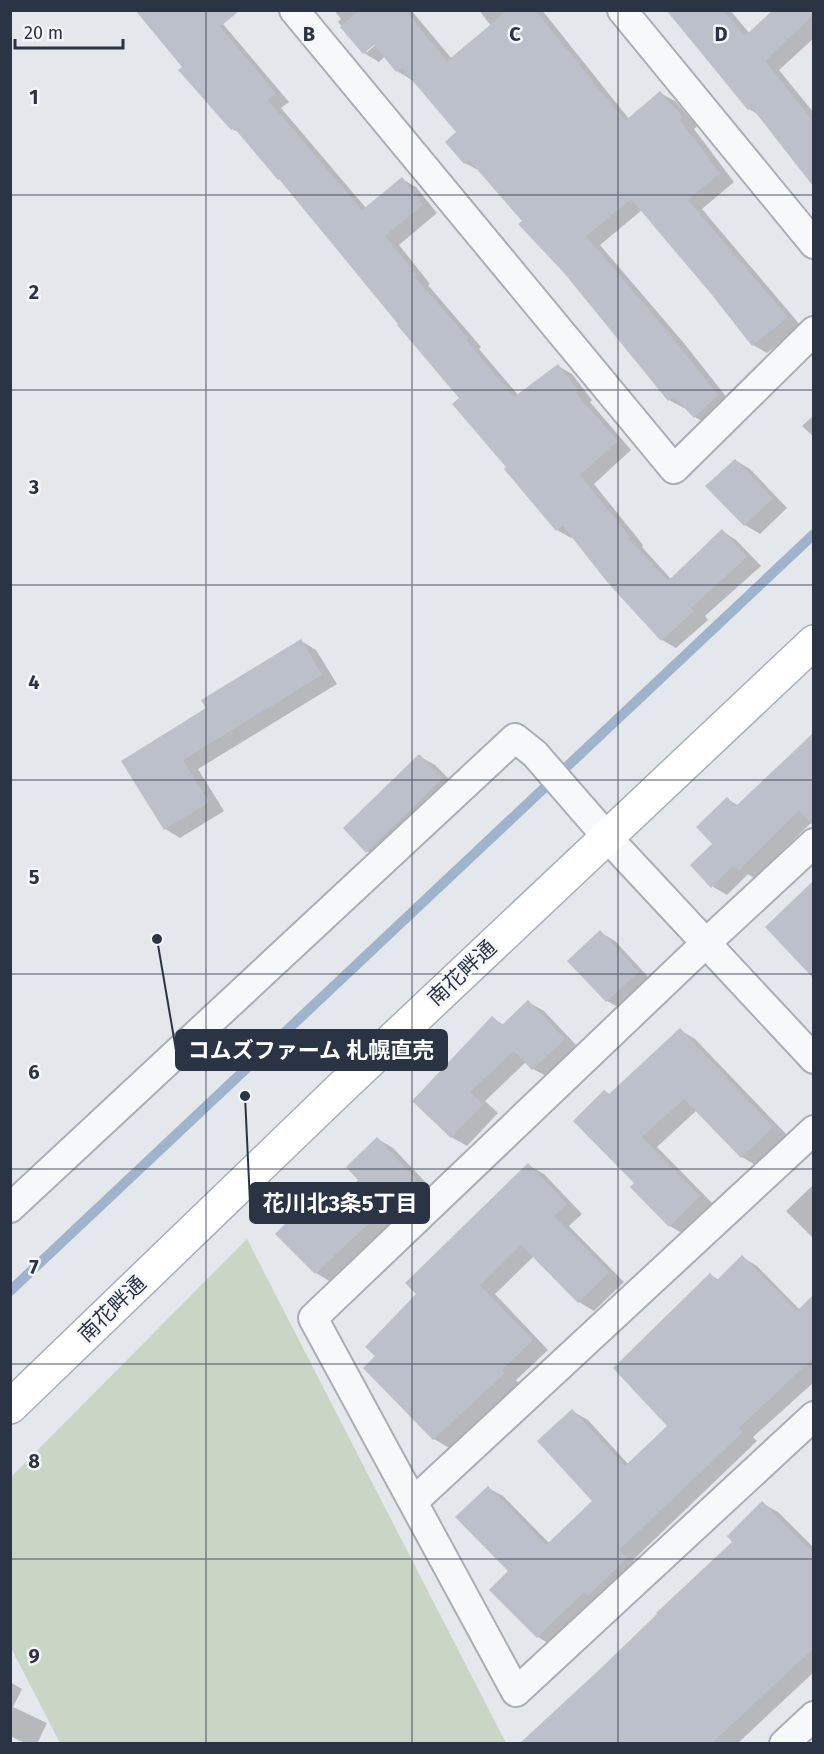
<svg xmlns="http://www.w3.org/2000/svg" width="824" height="1754" font-family="'Fira Sans','Noto Sans JP',sans-serif">
<rect width="100%" height="100%" fill="#e4e7ec"/>
<path fill="#c9d6c5" d="M247,1239L506,1743H60L11,1648V1477Z"/>
<path fill="#0003" fill-rule="evenodd" d="M137,10L223,24L289,102L281,108L366,208L402,179L416,187L437,213L399,245L430,284L428,285L481,347L479,349L519,396L558,366L572,374L592,400L590,402L631,450L594,484L643,545L642,547L672,580L722,531L736,540L761,566L705,616L708,620L676,648L662,640L573,537L571,538L557,530L508,467L462,398L283,182L242,134L232,129L181,70L184,67Z
M334,10H411L452,59L491,26L479,10H542L629,119L660,93L675,101L697,126L694,129L734,182L702,209L801,326L767,353L753,345L713,294L642,210L600,245L683,342L732,404L710,426L695,417L686,407L684,408L669,400L524,221L480,171L465,163L459,133L412,80L397,71L385,56L379,62L364,53L338,22L341,19ZM380,41L366,53V49Z
M668,10H730L750,34L776,10H814V38L779,70L814,113V184L759,115L749,109Z
M814,415V437L802,426Z
M735,460L750,469L787,508L760,534L745,525Z
M301,641L316,650L337,684L198,769L224,811L180,838L165,829L123,761L208,709Z
M814,735V820L754,878L748,874L727,895L712,886L714,844L727,799L739,806Z
M419,756L435,765L458,788L383,860L367,851Z
M810,887L814,890V977L768,927Z
M600,932L615,941L653,982L623,1010L607,1001L570,961Z
M528,1002L544,1011L579,1048L548,1077L533,1069L526,1062L485,1101L498,1113L467,1146L451,1137L492,1018L504,1025Z
M680,1030L695,1039L788,1136L757,1166L742,1157L697,1110L657,1147L715,1206L685,1235L670,1226L636,1183L605,1091L610,1095Z
M378,1139L393,1148L431,1188L331,1282L316,1273L305,1206L323,1217L360,1180Z
M528,1165L544,1174L582,1214L569,1226L624,1282L594,1311L579,1302L534,1256L495,1294L548,1350L516,1380L519,1383L449,1448L434,1439L377,1356L418,1294Z
M814,1184V1239L786,1211Z
M742,1257L757,1266L800,1310L809,1302L814,1304V1382L753,1437L757,1441L633,1560L641,1568L553,1646L538,1637L510,1571L488,1488L503,1496L550,1544L594,1501L572,1411L588,1420L629,1465L669,1426L710,1275L719,1280Z
M762,1503L778,1512L814,1548V1672L737,1744H656L613,1700L636,1744H540L532,1735L734,1542Z
M10,1682L22,1689L13,1707L47,1723L37,1744H27L10,1736Z"/>
<g fill="none" stroke-linecap="round" stroke-linejoin="round">
<path stroke="#9fb4cc" stroke-width="10" d="M10,1291L814,534"/>
</g>
<path fill="#bbc0ca" d="M135,10H240L220,27L276,93L268,100L362,210L402,177L423,205L385,236L417,275L415,277L468,338L466,340L514,397L558,364L579,391L576,393L618,441L580,475L630,537L628,538L668,581L722,529L747,557L691,608L694,611L661,641L608,583L563,526L556,531L504,469L506,467L452,404L459,398L397,325L398,324L279,179L278,180L234,128L231,130L178,70L182,67Z
M360,10H405L447,61L508,10H535L625,121L660,91L683,117L680,120L720,173L688,200L788,317L752,346L712,295L631,199L586,236L668,332L718,395L694,418L674,397L668,401L565,274L518,224L522,221L469,160L464,164L445,142L456,132L402,68L396,72L374,45L363,54L340,27Z
M666,10H723L745,36L773,10H813V15L765,61L813,121V186L752,108L748,110Z
M735,459L773,498L744,526L705,486Z
M301,639L322,675L183,760L209,802L164,830L121,761L206,708L201,700Z
M813,733V826L799,810L738,871L733,866L711,888L690,865L712,844L696,827L727,797L736,806Z
M419,754L443,778L366,853L343,828Z
M813,881V978L765,927Z
M600,930L639,972L606,1002L567,961Z
M528,1000L565,1039L532,1070L514,1051L470,1092L483,1104L451,1138L412,1101L492,1016L502,1025Z
M680,1028L773,1127L741,1158L684,1099L642,1137L700,1196L669,1227L630,1187L634,1183L573,1121L604,1090L609,1094Z
M377,1137L416,1179L315,1274L275,1234L305,1204L319,1219L358,1180L346,1167Z
M528,1163L567,1204L554,1216L609,1272L578,1303L521,1245L480,1285L533,1340L502,1370L505,1373L433,1440L363,1368L375,1356L365,1347L416,1294L405,1283Z
M742,1255L797,1311L813,1295V1358L739,1428L743,1432L619,1550L627,1558L588,1596L584,1592L537,1638L489,1590L508,1571L455,1517L488,1486L546,1545L592,1501L537,1441L572,1409L625,1466L667,1426L613,1368L710,1273L717,1280Z
M762,1501L813,1553V1649L712,1743H520L599,1670L657,1614L656,1613L732,1542L727,1536Z"/>
<g fill="none" stroke-linecap="round" stroke-linejoin="round">
<g stroke="#a9aeb7" stroke-width="32">
<path id="street" d="M294,10L674,469L814,331
M622,10L814,244
M814,843L706,943L313,1318L516,1692L814,1416
M10,1208L515,738L535,754L607,837L814,1059
M413,1502L814,1130
M784,1744L814,1716"/>
</g>
<g stroke="#a9aeb7" stroke-width="36">
<path id="secondary" d="M10,1407L340,1089L814,642"/>
</g>
<use href="#street" stroke="#f7f8fa" stroke-width="28"/>
<use href="#secondary" stroke="#fff" stroke-width="33"/>
</g>
<path fill="none" stroke="#2b3445" stroke-width="1.5" stroke-opacity="0.55" d="M206,10V1744M412,10V1744M618,10V1744M10,195H814M10,390H814M10,585H814M10,780H814M10,974H814M10,1169H814M10,1364H814M10,1559H814"/>
<g text-anchor="middle" stroke-width="5" stroke-linejoin="round" paint-order="stroke">
<g font-size="21" fill="#2b3445" stroke="#f4f6f9">
<text transform="translate(462 973) rotate(-43)" y="7">南花畔通</text>
<text transform="translate(112 1309) rotate(-44)" y="7">南花畔通</text>
</g>
</g>
<g font-size="20" text-anchor="middle" font-weight="bold" fill="#2b3445" stroke="#f4f6f9" stroke-width="5" stroke-linejoin="round" paint-order="stroke">
<text x="309" y="41">B</text>
<text x="515" y="41">C</text>
<text x="721" y="41">D</text>
<text x="34" y="104">1</text>
<text x="34" y="299">2</text>
<text x="34" y="494">3</text>
<text x="34" y="689">4</text>
<text x="34" y="884">5</text>
<text x="34" y="1079">6</text>
<text x="34" y="1274">7</text>
<text x="34" y="1468">8</text>
<text x="34" y="1663">9</text>
</g>
<path fill="none" stroke="#2b3445" stroke-width="2" d="M157 939L176 1050M245 1096L250 1203"/>
<g fill="#2b3445" stroke="#f4f6f9" stroke-width="2">
<circle cx="157" cy="939" r="6"/>
<circle cx="245" cy="1096" r="6"/>
</g>
<g fill="#2b3445" stroke="#2b3445" stroke-width="2">
<rect x="176" y="1030" width="271" height="40" rx="6"/>
<rect x="250" y="1183" width="179" height="40" rx="6"/>
</g>
<g font-size="22" text-anchor="middle" font-weight="bold" fill="#fff">
<text x="311" y="1058">コムズファーム 札幌直売</text>
<text x="340" y="1211">花川北3条5丁目</text>
</g>
<rect width="824" height="1754" fill="none" stroke="#2b3445" stroke-width="24"/>
<path d="M15 39v9h108v-9" fill="none" stroke="#2b3445" stroke-width="3"/>
<text x="24" y="39" font-size="18" fill="#2b3445" stroke="#f4f6f9" stroke-width="4.5" paint-order="stroke">20 m</text>
</svg>
